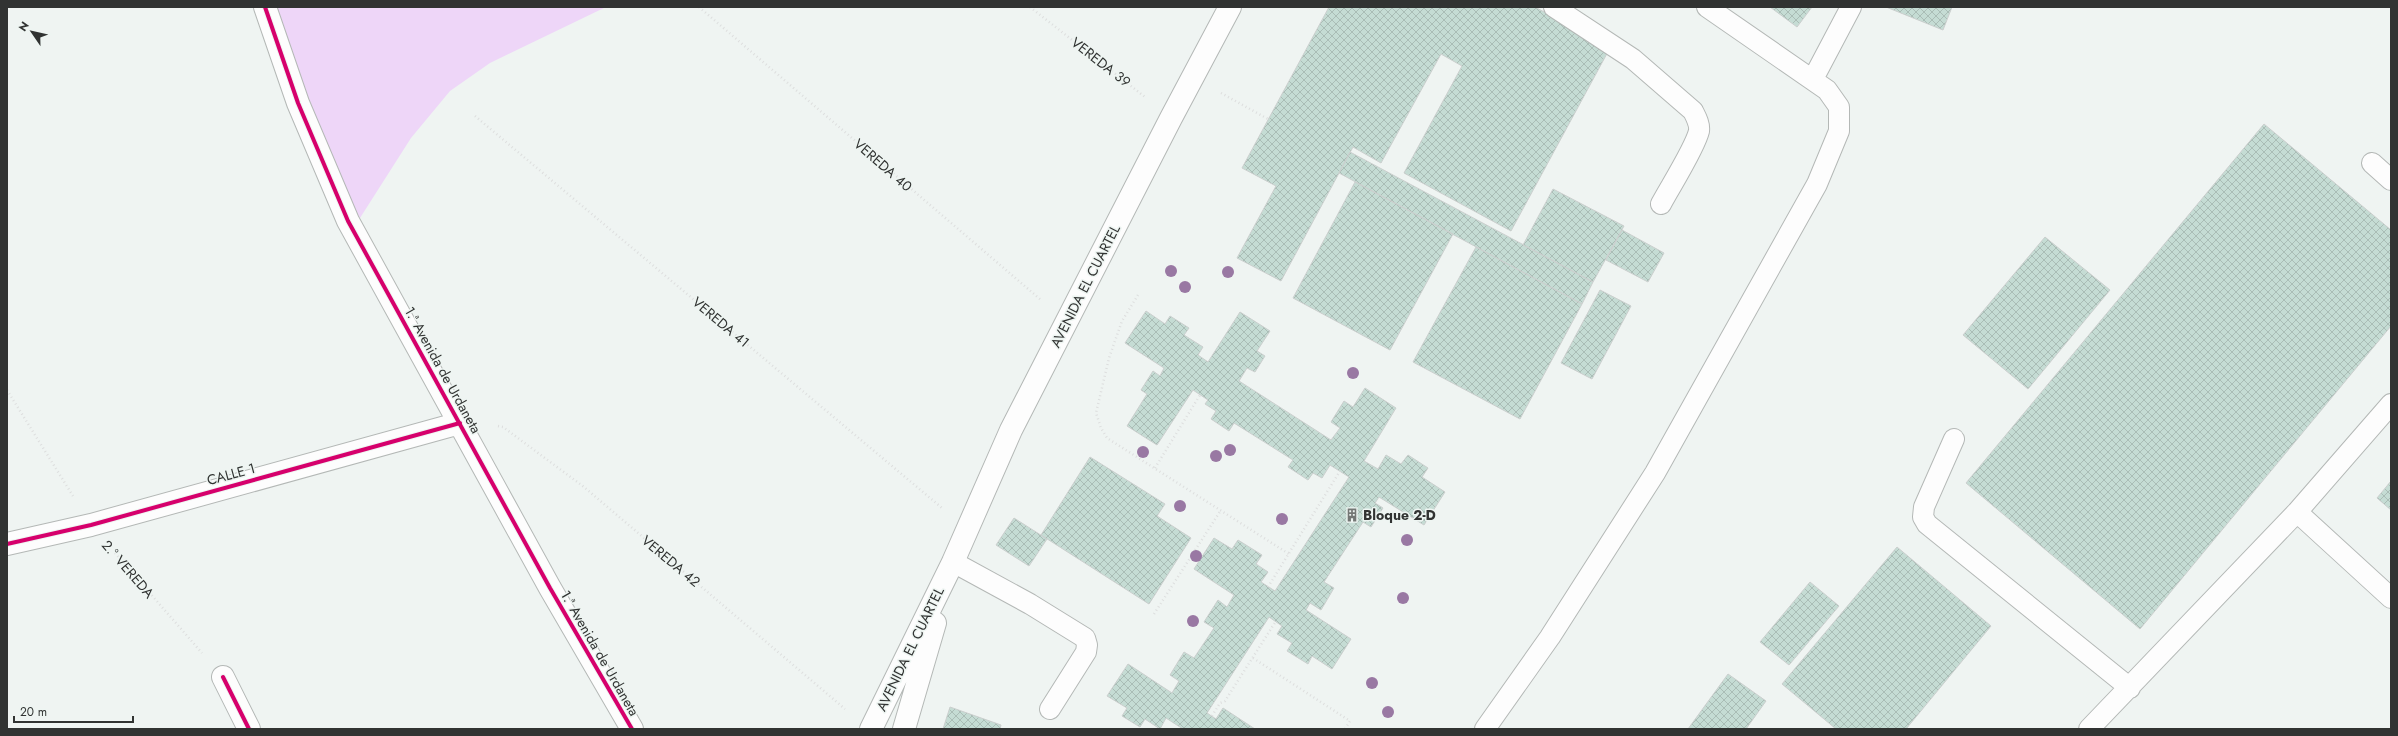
<svg xmlns="http://www.w3.org/2000/svg" width="2398" height="736" font-family="Jost,sans-serif">
<defs>
<pattern id="building-cross-hatch" width="8" height="8" patternUnits="userSpaceOnUse"><rect width="8" height="8" fill="#c5dcd4"/><path d="M0 0l8 8M0 8l8-8" fill="none" stroke="#aabdb6"/></pattern>
</defs>
<rect width="100%" height="100%" fill="#eff4f2"/>
<path fill="#eed6f8" d="M260,7H606L490,63L450,91L411,138L360,218L335,176Z"/>
<path fill="url(#building-cross-hatch)" stroke="#cbcfce" d="M1329,7H1535L1610,48L1511,231L1404,173L1462,66L1441,54L1381,163L1353,147L1281,281L1237,258L1276,186L1242,168Z
M1770,7H1812L1797,27Z
M1886,7H1952L1943,30Z
M2264,124L2391,230V326L2140,629L1966,483Z
M1350,152L1593,282L1582,304L1339,173Z
M1355,182L1453,234L1390,350L1293,298Z
M1553,189L1624,226L1593,282L1523,245Z
M1622,230L1664,253L1648,282L1606,260Z
M2045,237L2110,290L2028,389L1963,335Z
M1476,247L1582,304L1520,419L1413,362Z
M1600,290L1631,306L1592,379L1561,363Z
M1146,311L1165,324L1170,316L1189,328L1184,335L1203,347L1198,355L1208,362L1240,312L1270,331L1257,351L1265,356L1255,372L1247,368L1239,381L1331,440L1340,428L1331,422L1344,401L1353,407L1365,388L1396,408L1364,461L1378,469L1386,455L1401,464L1408,455L1428,468L1422,477L1445,492L1424,525L1379,497L1375,503L1383,508L1371,527L1363,522L1324,582L1334,588L1321,610L1310,603L1306,610L1351,639L1332,669L1312,656L1308,664L1287,651L1292,643L1277,634L1282,626L1269,617L1207,713L1216,719L1223,708L1255,729H1183L1166,718L1160,729L1145,719L1140,727L1122,716L1127,708L1107,696L1128,664L1172,693L1179,681L1170,675L1184,652L1194,658L1214,628L1204,622L1218,600L1227,607L1234,595L1194,569L1214,538L1232,549L1238,540L1262,555L1256,564L1268,572L1261,582L1275,591L1349,477L1330,465L1322,478L1313,473L1308,480L1288,467L1293,460L1234,423L1229,431L1211,419L1216,411L1205,404L1208,400L1193,390L1157,445L1127,426L1147,394L1141,390L1153,371L1160,376L1164,368L1125,343Z
M1090,457L1165,504L1157,516L1191,538L1149,604L1041,535Z
M2391,481V510L2377,498Z
M1014,518L1047,539L1029,566L996,545Z
M1897,547L1991,626L1906,729H1836L1782,684Z
M1810,582L1839,606L1789,665L1760,642Z
M1728,674L1766,701L1746,729H1688Z
M950,707L1001,725L1000,729H943Z"/>
<g fill="none" stroke-linecap="round" stroke-linejoin="round">
<g stroke="#b4b8b6" stroke-width="22">
<path id="lane" d="M1554,7L1633,59L1693,111C1696,117 1700,124 1699,131C1695,148 1670,187 1661,204
M1813,79L1851,7
M2372,163L2391,180
M1954,439L1924,507L1923,517L1927,524L2130,688
M2297,512L2391,598
M953,562L1030,604L1085,638L1087,645L1086,652L1050,709
M1485,729L1550,637L1655,473L1817,184L1839,131V107L1827,90L1707,7
M2089,729L2297,512L2391,404"/>
</g>
<g stroke="#b4b8b6" stroke-width="24">
<path id="street" d="M265,7L298,103L348,221L550,588L632,729
M7,544L91,525L460,423
M223,677L249,729"/>
</g>
<g stroke="#b4b8b6" stroke-width="24">
<path id="secondary" d="M871,729L953,562L1011,430L1171,118L1230,7
M904,729L935,623"/>
</g>
<path stroke="#dddede" stroke-width="2.5" stroke-dasharray="1 3" stroke-linecap="butt" d="M699,7L1041,300
M1030,7L1145,97
M1221,93L1268,119
M475,116L942,508
M1138,295L1122,321L1109,358L1096,413L1101,428L1107,438L1289,554
M7,390L73,496
M498,426L503,427L584,487L845,709
M1155,468L1200,395
M115,553L202,653
M1268,587L1340,471
M1154,614L1221,510
M1253,658L1350,721L1345,729
M1212,716L1220,703L1225,701L1276,621"/>
<use href="#lane" stroke="#fdfdfd" stroke-width="20"/>
<use href="#street" stroke="#fdfdfd" stroke-width="22"/>
<use href="#secondary" stroke="#fdfdfd" stroke-width="22"/>
<g stroke="#eef5f2" stroke-width="6">
<path id="cycleway" d="M265,7L298,103L348,221L550,588L632,729
M7,544L91,525L460,423
M223,677L249,729"/>
</g>
<use href="#cycleway" stroke="#d6006c" stroke-width="4"/>
</g>
<g fill="#9978a3">
<circle cx="1171" cy="271" r="6"/>
<circle cx="1228" cy="272" r="6"/>
<circle cx="1185" cy="287" r="6"/>
<circle cx="1353" cy="373" r="6"/>
<circle cx="1230" cy="450" r="6"/>
<circle cx="1143" cy="452" r="6"/>
<circle cx="1216" cy="456" r="6"/>
<circle cx="1180" cy="506" r="6"/>
<circle cx="1282" cy="519" r="6"/>
<circle cx="1407" cy="540" r="6"/>
<circle cx="1196" cy="556" r="6"/>
<circle cx="1403" cy="598" r="6"/>
<circle cx="1193" cy="621" r="6"/>
<circle cx="1372" cy="683" r="6"/>
<circle cx="1388" cy="712" r="6"/>
</g>
<defs>
<g id="building-bare" transform="scale(1.08)"><path d="M-4-6H4V6H1V3H-1V6H-4ZM-2.5-4.3h1.7v1.8h-1.7ZM.8-4.3h1.7v1.8H.8ZM-2.5-1h1.7V.8h-1.7ZM.8-1h1.7V.8H.8Z" fill="#747775" stroke="#eef5f2" stroke-width="2.5" paint-order="stroke"/></g>
</defs>
<g fill-rule="evenodd">
<use href="#building-bare" x="1352" y="515"/>
</g>
<g text-anchor="middle" stroke-width="3" stroke-linejoin="round" paint-order="stroke">
<g font-size="14" fill="#313332" stroke="#eef5f2">
<text transform="translate(1101 62) rotate(38)" y="5">VEREDA 39</text>
<text transform="translate(883 165) rotate(41)" y="5">VEREDA 40</text>
<text transform="translate(1085 286) rotate(-63)" y="5">AVENIDA EL CUARTEL</text>
<text transform="translate(721 322) rotate(40)" y="5">VEREDA 41</text>
<text transform="translate(443 370) rotate(61)" y="5">1.ª Avenida de Urdaneta</text>
<text transform="translate(231 474) rotate(-15)" y="5">CALLE 1</text>
<text transform="translate(671 561) rotate(40)" y="5">VEREDA 42</text>
<text transform="translate(128 569) rotate(49)" y="5">2.° VEREDA</text>
<text transform="translate(910 649) rotate(-64)" y="5">AVENIDA EL CUARTEL</text>
<text transform="translate(600 653) rotate(60)" y="5">1.ª Avenida de Urdaneta</text>
</g>
<g font-size="14" font-weight="bold" fill="#313332" stroke="#eef5f2" text-anchor="start">
<text x="1363" y="520">Bloque 2-D</text>
</g>
</g>
<rect width="2398" height="736" fill="none" stroke="#313332" stroke-width="16"/>
<g transform="translate(32 32) rotate(304)" stroke="#eef5f2" stroke-width="3" paint-order="stroke">
<path d="M0-3L7 15L0 10L-7 15Z" fill="#313332"/>
<text y="-6" font-size="11" font-weight="bold" text-anchor="middle" fill="#313332">N</text>
</g>
<path d="M14 716v6h119v-6" fill="none" stroke="#313332" stroke-width="2"/>
<text x="20" y="716" font-size="12" fill="#313332" stroke="#eef5f2" stroke-width="3" paint-order="stroke">20 m</text>
</svg>
